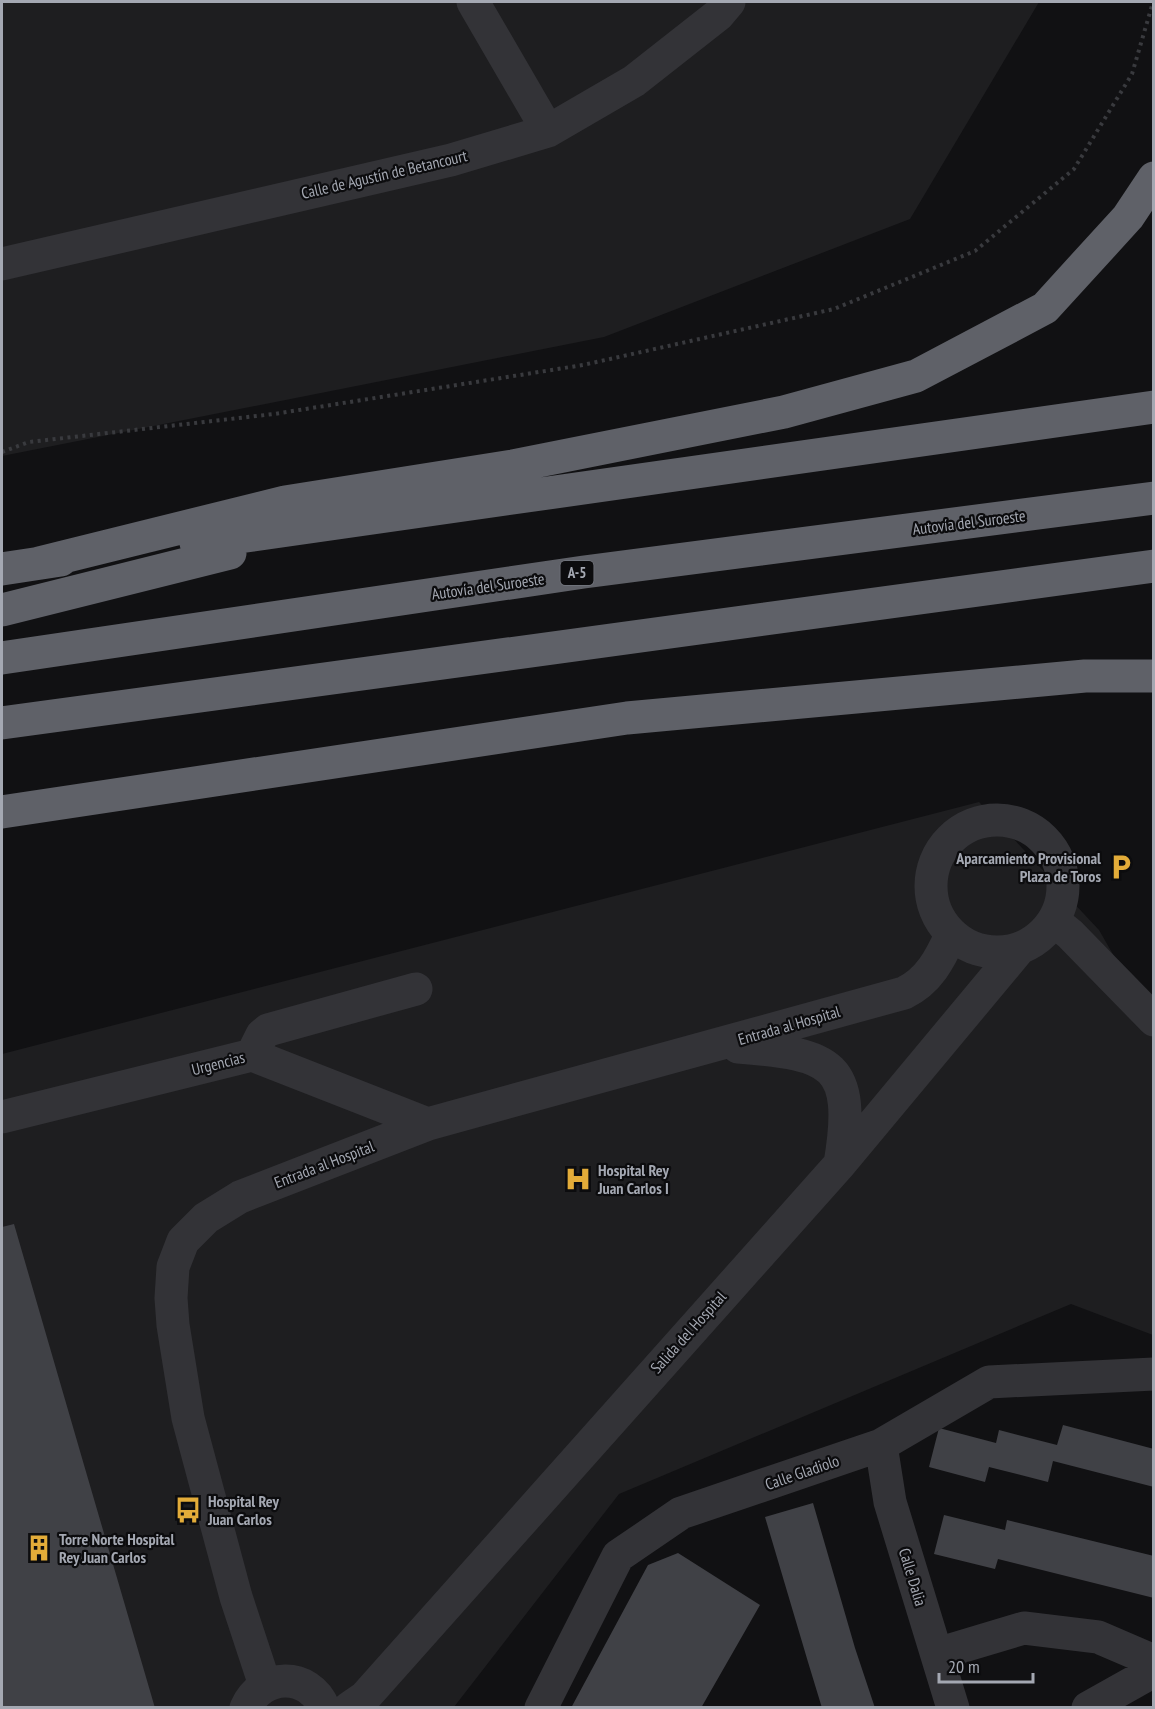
<svg xmlns="http://www.w3.org/2000/svg" width="1155" height="1709" font-family="'PT Sans Narrow',sans-serif">
<rect width="100%" height="100%" fill="#111113"/>
<path fill="#1e1e20" d="M2,2H1039L910,219L604,337L2,456Z
M979,802L1099,930L1153,1024V1335L1071,1304L619,1494L454,1707L2,1708V1054Z"/>
<path fill="#404146" d="M14,1224L84,1465L155,1708H2V1227Z
M1063,1425L1154,1449V1487L1053,1461L1048,1482L989,1467L985,1482L929,1467L939,1428L996,1443L999,1430L1057,1445Z
M813,1503L855,1648L875,1708H822L808,1662L765,1517Z
M944,1515L1005,1530L1007,1520L1154,1556V1598L998,1559L995,1569L934,1554Z
M678,1553L760,1605L701,1708H571L648,1565Z"/>
<g fill="none" stroke-linecap="round" stroke-linejoin="round">
<path stroke="#393a3e" stroke-width="4" stroke-dasharray="3 4.5" stroke-linecap="butt" d="M2,452L29,442L274,414L583,365L834,309L975,251L1074,169L1132,74L1153,2"/>
<path stroke="#333337" stroke-width="33" d="M473,2L548,131
M2,264L451,160L548,131L634,81L718,15L729,2
M931 886a66 66 0 1 1 132 0a66 66 0 1 1-132 0Z
M1054,921L1070,934L1154,1020
M738,1047C832,1054 857,1063 840,1164
M252,1055L262,1035L268,1030L416,989
M2,1117L252,1055L428,1124
M881,1445L890,1502L953,1708
M937,1654L1024,1628L1098,1637L1154,1661
M265,1685L236,1597L188,1418L173,1325L171,1298L173,1267L183,1241L206,1218L240,1197L428,1124L904,993C929,981 940,959 951,935
M246,1708C261,1673 309,1671 324,1708
M349,1708L365,1697L840,1164L1019,949
M541,1708L618,1556L681,1513L881,1445L989,1382L1154,1374
M1088,1708L1154,1671"/>
<path stroke="#5f6168" stroke-width="33" d="M196,543L1154,407
M39,563L285,502L513,466L784,412L916,376L1045,308L1128,217L1154,178
M2,569L61,560
M2,610L230,553
M2,658L584,572L1154,498
M2,723L1154,566
M2,812L627,718L1085,676H1154"/>
</g>
<defs>
<g id="parking-bare" transform="scale(2.07)"><path d="M-3.5-5.5H1a3.5 3.5 0 0 1 0 7H-1V5.5H-3.5ZM-1-3.4V-.6H.8a1.4 1.4 0 0 0 0-2.8Z" fill="#e3ac39" stroke="#0c0c0e" stroke-width="2.5" paint-order="stroke"/></g>
<g id="hospital-bare" transform="scale(2.07)"><path d="M-5-5h3v3.5h4V-5h3V5h-3V1.5h-4V5h-3Z" fill="#e3ac39" stroke="#0c0c0e" stroke-width="2.5" paint-order="stroke"/></g>
<g id="bus-bare" transform="scale(2.07)"><path d="M-5-6H5V4H4V6H2V4H-2V6H-4V4H-5ZM-3.5-4V0h7V-4ZM-3.5 1.2v1.5H-2V1.2ZM2 1.2v1.5H3.5V1.2Z" fill="#e3ac39" stroke="#0c0c0e" stroke-width="2.5" paint-order="stroke"/></g>
<g id="building-bare" transform="scale(2.07)"><path d="M-4-6H4V6H1V3H-1V6H-4ZM-2.5-4.3h1.7v1.8h-1.7ZM.8-4.3h1.7v1.8H.8ZM-2.5-1h1.7V.8h-1.7ZM.8-1h1.7V.8H.8Z" fill="#e3ac39" stroke="#0c0c0e" stroke-width="2.5" paint-order="stroke"/></g>
</defs>
<g fill-rule="evenodd">
<use href="#parking-bare" x="1121" y="867"/>
<use href="#hospital-bare" x="578" y="1179"/>
<use href="#bus-bare" x="188" y="1510"/>
<use href="#building-bare" x="39" y="1548"/>
</g>
<g text-anchor="middle" stroke-width="4.5" stroke-linejoin="round" paint-order="stroke">
<rect fill="#0c0c0e" stroke="#767981" stroke-width="1.5" x="560.5" y="561" width="33" height="24" rx="4.5"/>
<g font-size="15" font-weight="bold" fill="#a4a8b2">
<text x="577" y="578">A-5</text>
</g>
<g font-size="16" fill="#a4a8b2" stroke="#0c0c0e">
<text transform="translate(384 174) rotate(-13)" y="6">Calle de Agustín de Betancourt</text>
<text transform="translate(969 522) rotate(-7)" y="6">Autovía del Suroeste</text>
<text transform="translate(488 586) rotate(-8)" y="6">Autovía del Suroeste</text>
<text transform="translate(789 1025) rotate(-16)" y="6">Entrada al Hospital</text>
<text transform="translate(218 1063) rotate(-14)" y="6">Urgencias</text>
<text transform="translate(324 1164) rotate(-21)" y="6">Entrada al Hospital</text>
<text transform="translate(688 1332) rotate(-48)" y="6">Salida del Hospital</text>
<text transform="translate(802 1472) rotate(-19)" y="6">Calle Gladiolo</text>
<text transform="translate(913 1577) rotate(73)" y="6">Calle Dalia</text>
</g>
<g font-size="16" font-weight="bold" fill="#a4a8b2" stroke="#0c0c0e" text-anchor="start">
<text x="1101" y="864" text-anchor="end">Aparcamiento Provisional<tspan x="1101" dy="18">Plaza de Toros</tspan></text>
<text x="598" y="1176">Hospital Rey<tspan x="598" dy="18">Juan Carlos I</tspan></text>
<text x="208" y="1507">Hospital Rey<tspan x="208" dy="18">Juan Carlos</tspan></text>
<text x="59" y="1545">Torre Norte Hospital<tspan x="59" dy="18">Rey Juan Carlos</tspan></text>
</g>
</g>
<rect width="1155" height="1709" fill="none" stroke="#a4a8b2" stroke-width="6"/>
<path d="M939 1673v9h94v-9" fill="none" stroke="#a4a8b2" stroke-width="3"/>
<text x="948" y="1673" font-size="18" fill="#a4a8b2" stroke="#0c0c0e" stroke-width="4.5" paint-order="stroke">20 m</text>
</svg>
